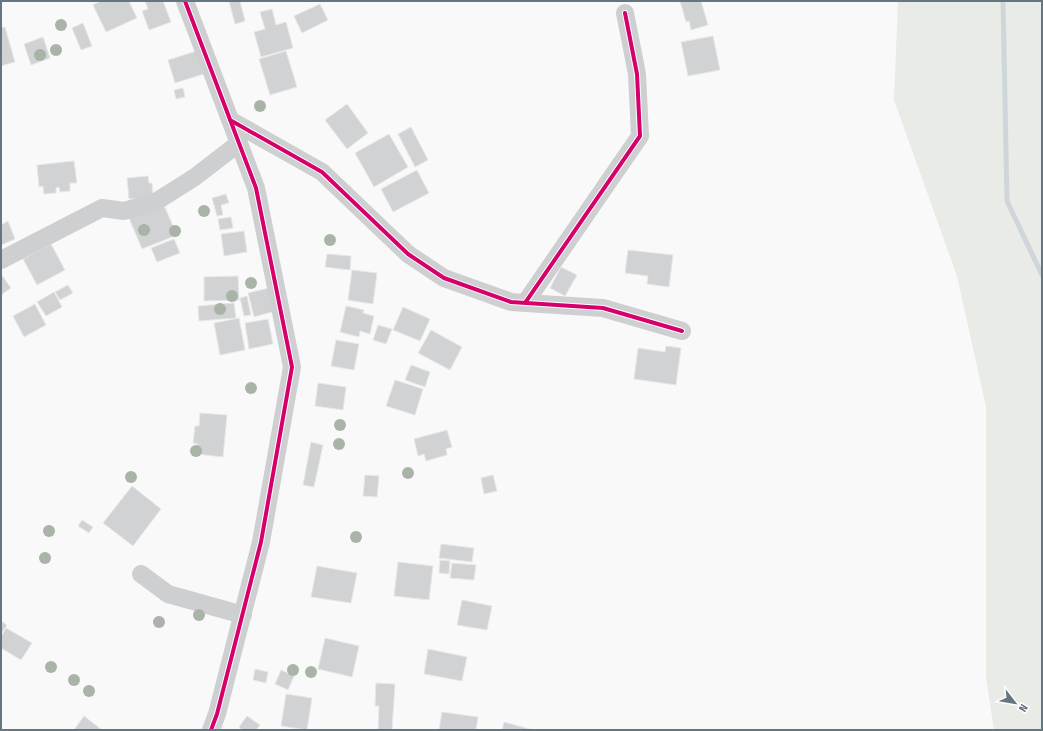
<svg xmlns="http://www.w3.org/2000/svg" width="1043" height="731" font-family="'Fira Sans Condensed',sans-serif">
<rect width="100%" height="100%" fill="#f9f9f9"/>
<path fill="#e8ebe6" d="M898,1H1042V730H994L986,677V407L957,276L894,100Z"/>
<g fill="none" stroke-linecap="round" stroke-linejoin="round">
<path stroke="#ced6d9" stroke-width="5" d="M1003,1L1007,201L1042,275"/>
</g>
<path fill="#d0d2d3" stroke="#e8e8e8" d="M101,1H129L137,18L106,32L93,5Z
M145,1H163L171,22L149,30L142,11L148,9Z
M229,1H240L245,21L235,24Z
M680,1H701L708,25L691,30L689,21L686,22Z
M320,4L328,20L302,33L294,16Z
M272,9L276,25L286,22L293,48L261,57L254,32L265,29L260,12Z
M83,23L92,46L81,50L72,28Z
M5,27L15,62L1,66V28Z
M713,36L720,70L688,76L681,42Z
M43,37L50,58L31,65L24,44Z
M200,50L207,73L175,83L168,60Z
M286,51L297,87L270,95L259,59Z
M183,88L185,97L176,99L174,90Z
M347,104L368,133L347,149L325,120Z
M411,127L428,160L415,167L398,134Z
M389,134L408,167L374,187L355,153Z
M74,161L77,183H70V191L60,192L59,187L56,188V193L44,194L43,186L39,187L37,165Z
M417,170L429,193L393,212L381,189Z
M148,176L149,183H152L153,197L129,199L127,178Z
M226,194L229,203L221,205L223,215L217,216L212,198Z
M163,203L177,235L142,249L129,218Z
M231,217L233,228L220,230L218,219Z
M8,221L15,239L1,245V225Z
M244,231L247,252L224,256L221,234Z
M174,239L180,253L157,262L151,248Z
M51,244L65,270L37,285L23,259Z
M628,250L673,255L669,287L647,284L648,276L625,273Z
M327,254L351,256L350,270L325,267Z
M561,267L577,275L565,296L550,288Z
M352,270L377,273L373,304L348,300Z
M1,274L11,288L1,295Z
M238,276L239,300L204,301V277Z
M68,285L73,293L60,300L55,292Z
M273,287L279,310L254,317L248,293Z
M54,292L62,307L46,316L37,302Z
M247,296L251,315L244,316L240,298Z
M234,303L236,318L199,321L198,306Z
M35,304L46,325L24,337L13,316Z
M346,306L364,310L363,313L374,316L370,334L360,331L359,337L340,332Z
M403,307L430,319L420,341L393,330Z
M239,318L245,350L220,355L214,323Z
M268,319L273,344L249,349L245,323Z
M378,325L392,329L386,344L373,340Z
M431,330L462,347L450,370L418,353Z
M336,340L359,344L354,370L331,366Z
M666,346L681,348L676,385L634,379L638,348L665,352Z
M411,365L430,372L425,387L405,380Z
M395,380L423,389L415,415L386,406Z
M318,383L346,387L343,410L315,406Z
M200,413L227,415L223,457L197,454L198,444L193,443L195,426H199Z
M447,430L452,447L446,449L447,455L426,461L424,454L418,456L414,439Z
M311,442L323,445L314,487L303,485Z
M365,475L379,476L377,497L363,496Z
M493,475L497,491L484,494L481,478Z
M132,486L161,509L133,546L103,523Z
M82,520L93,527L89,533L78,526Z
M441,544L474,548L472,562L439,558Z
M440,560L450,561L449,574L439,573Z
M398,562L433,566L429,600L394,596Z
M452,563L476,565L474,580L450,578Z
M317,566L357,573L351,603L311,597Z
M462,600L492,606L487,630L457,625Z
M1,621L7,625L1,634Z
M6,628L32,643L21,660L1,648V637Z
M325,638L359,646L352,677L318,669Z
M428,649L467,657L462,681L424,674Z
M255,669L268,672L266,683L253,680Z
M281,670L294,676L288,690L275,684Z
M376,683L395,684L392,730H378L379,706H375Z
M286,694L312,698L307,730L281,726Z
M442,712L478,717L476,730H439Z
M84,716L102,730H74Z
M247,716L260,725L256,730H242L239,727Z
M504,722L533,730H502Z"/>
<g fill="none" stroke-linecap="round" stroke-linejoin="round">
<path stroke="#cecfd0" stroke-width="18" d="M185,1L256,188L292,367L261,542L217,714L211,730
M230,120L322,172L408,254L444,278L511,302L603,308L682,331
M1,260L102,208L124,211L157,201L195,177L239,143
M525,303L640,136L637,74L625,13
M141,574L168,594L243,615"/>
<g stroke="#fff" stroke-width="6">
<path id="cycleway" d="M185,1L256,188L292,367L261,542L217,714L211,730
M230,120L322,172L408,254L444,278L511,302L603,308L682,331
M525,303L640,136L637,74L625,13"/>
</g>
<use href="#cycleway" stroke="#d6006c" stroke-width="4"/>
</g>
<g fill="#a9b3a7">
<circle cx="61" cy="25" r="6"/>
<circle cx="56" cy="50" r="6"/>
<circle cx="40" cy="55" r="6"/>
<circle cx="260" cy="106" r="6"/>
<circle cx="204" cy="211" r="6"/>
<circle cx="144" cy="230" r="6"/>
<circle cx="175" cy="231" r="6"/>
<circle cx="330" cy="240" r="6"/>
<circle cx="251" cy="283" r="6"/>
<circle cx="232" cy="296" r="6"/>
<circle cx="220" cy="309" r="6"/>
<circle cx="251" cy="388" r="6"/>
<circle cx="340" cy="425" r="6"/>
<circle cx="339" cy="444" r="6"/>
<circle cx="196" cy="451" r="6"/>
<circle cx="408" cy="473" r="6"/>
<circle cx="131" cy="477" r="6"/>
<circle cx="49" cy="531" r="6"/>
<circle cx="356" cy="537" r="6"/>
<circle cx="45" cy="558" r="6"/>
<circle cx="199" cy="615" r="6"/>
<circle cx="159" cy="622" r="6"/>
<circle cx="51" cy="667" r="6"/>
<circle cx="293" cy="670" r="6"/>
<circle cx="311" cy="672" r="6"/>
<circle cx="74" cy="680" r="6"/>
<circle cx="89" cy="691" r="6"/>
</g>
<rect width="1043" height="731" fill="none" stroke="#657683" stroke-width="4"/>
<g transform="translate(1015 703) rotate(121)" stroke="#ffffff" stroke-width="3" paint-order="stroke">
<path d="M0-3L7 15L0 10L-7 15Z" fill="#657683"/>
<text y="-6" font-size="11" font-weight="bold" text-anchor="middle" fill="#657683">N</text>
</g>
</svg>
